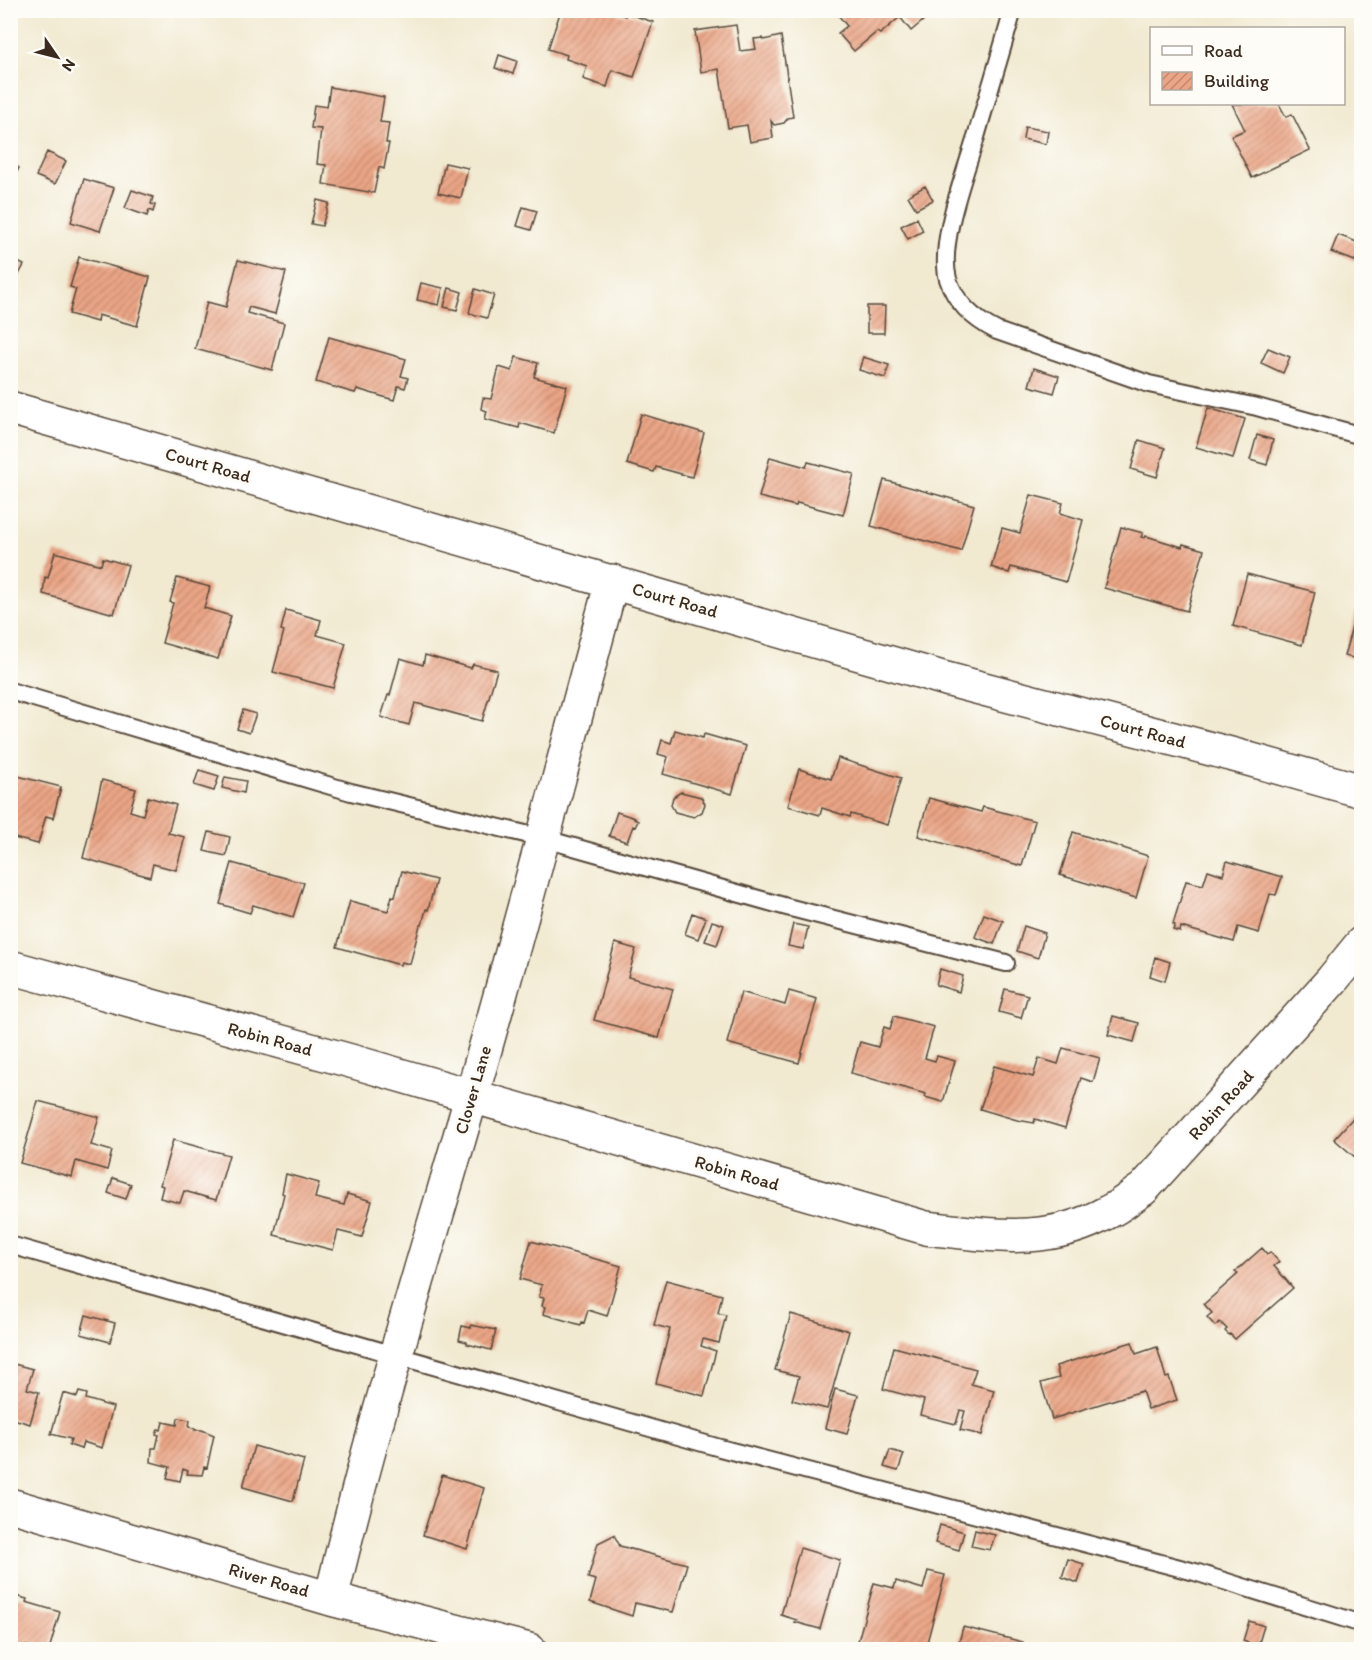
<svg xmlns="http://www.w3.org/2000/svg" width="1372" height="1660" font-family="Itim,sans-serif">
<defs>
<pattern id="building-hatch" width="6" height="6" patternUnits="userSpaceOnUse" patternTransform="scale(1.5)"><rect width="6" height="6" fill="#eba586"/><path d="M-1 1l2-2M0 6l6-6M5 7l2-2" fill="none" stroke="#c0876d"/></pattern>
</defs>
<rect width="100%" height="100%" fill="#fdfcf7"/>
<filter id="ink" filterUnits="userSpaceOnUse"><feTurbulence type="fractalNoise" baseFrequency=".0167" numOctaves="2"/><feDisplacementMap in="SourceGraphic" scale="12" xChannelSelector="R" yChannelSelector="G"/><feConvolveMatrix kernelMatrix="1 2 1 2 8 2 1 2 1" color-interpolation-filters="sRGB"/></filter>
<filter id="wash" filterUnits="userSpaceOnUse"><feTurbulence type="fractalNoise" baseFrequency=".008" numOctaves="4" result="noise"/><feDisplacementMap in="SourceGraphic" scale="24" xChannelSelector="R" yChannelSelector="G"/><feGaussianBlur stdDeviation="1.35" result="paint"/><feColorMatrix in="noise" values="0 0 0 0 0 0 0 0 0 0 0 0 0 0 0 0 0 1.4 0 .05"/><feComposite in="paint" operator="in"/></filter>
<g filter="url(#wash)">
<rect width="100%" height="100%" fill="#f1e9d0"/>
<g id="blocks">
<path fill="url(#building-hatch)" d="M561,10H609L625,16L626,13L653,22L634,77L612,70L607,87L583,79L587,66L566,59L567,55L548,49Z
M834,10H926L930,15L911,31L900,17L880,34L877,32L854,51L838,33L847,26Z
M736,25L740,51L756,49L754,39L763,38L764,40L781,36L793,117L788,118L784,123L774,125L771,121L773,138L750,142L747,125L728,128L719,69L701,72L695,31Z
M499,55L517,61L513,74L495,68Z
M330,87L384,97L380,122L389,123L386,143H389L384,169L379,167L374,193L323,184L326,165L317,164L321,129L311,128L314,105L327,107Z
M1232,104H1279L1286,117L1292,114L1310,150L1252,178L1231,136L1245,130Z
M1025,127L1048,131L1046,144L1023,139Z
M47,152L66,161L55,184L36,176Z
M10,162L19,168L10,185Z
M445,163L468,168L461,198L438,193Z
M84,179L114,188L100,231L71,222Z
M925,186L933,200L916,209L908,196Z
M132,190L153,197L151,204L155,205L153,212L149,210L147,216L125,208Z
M317,200L329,203L322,226L311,224Z
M523,207L537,211L531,230L517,226Z
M917,218L923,231L908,239L901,226Z
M1338,235L1362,244L1355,261L1331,252Z
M79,257L150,277L137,326L98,315L97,322L69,314L76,289L70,287Z
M10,258L24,265L10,291Z
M238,260L286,272L275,314L249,307L247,313L284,323L272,370L195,349L207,302L226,307Z
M421,283L443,288L439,305L417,300Z
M449,288L462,292L457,310L444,307Z
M475,289L494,295L487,318L469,313Z
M867,306H885L884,333H867Z
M329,337L406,359L401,376L408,378L405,388L398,386L394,400L357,389L355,393L316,382Z
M1268,348L1290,357L1283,373L1261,363Z
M516,357L538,363L534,377L567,386L554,433L520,423L519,428L485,419L487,411L481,409L483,398L491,399L499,367L512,371Z
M863,357L889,365L885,378L859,370Z
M1034,368L1059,376L1054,393L1029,386Z
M1208,408L1245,419L1233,458L1196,447Z
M641,414L704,433L692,477L656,467L654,472L627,464Z
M1257,435L1273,440L1267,465L1250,460Z
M1139,440L1165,448L1157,477L1131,469Z
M770,457L806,467L808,462L854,474L843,515L797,503L796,506L759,497Z
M884,480L974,505L961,551L871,526Z
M1031,495L1063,503L1060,513L1083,520L1066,582L1011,567L1009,573L991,567L1002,528L1020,533Z
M1121,527L1143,533L1141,537L1145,538L1146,536L1182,547L1183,544L1204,550L1187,611L1104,588Z
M55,552L101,565L103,558L128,565L114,614L43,594L45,577L48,578Z
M1247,574L1315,592L1302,645L1233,626Z
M177,578L210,587L204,608L231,616L218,659L162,643L173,603L170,602Z
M1357,609L1362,610V660L1344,656Z
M286,610L321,620L317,635L346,643L333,688L273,672L284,631L281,630Z
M425,655L471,668L473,664L497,670L482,721L415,703L409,725L381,717L388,695H390L400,658L423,665Z
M243,710L256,714L249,733L237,729Z
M675,730L703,738L704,734L746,746L732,794L663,774L668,757L658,754L662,740L671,743Z
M838,758L901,778L887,825L851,814L850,817L822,808L820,815L788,806L799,769L831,779Z
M199,770L219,776L214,791L194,785Z
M10,774L61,787L53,818L46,816L38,844L10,837Z
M225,777L246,781L244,793L222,788Z
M102,780L136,789L130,811L143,815L148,797L176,805L168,833L185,837L176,870L153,864L150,877L83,858Z
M681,792L701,797L705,804L702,812L694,817L675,812L671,805L673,797Z
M929,798L981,812L983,807L1035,821L1022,866L918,836Z
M617,812L635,818L634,819L638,821L635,827L633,826L627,842L609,836Z
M209,832L230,837L226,856L204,851Z
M1073,832L1148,856L1136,898L1060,875Z
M1227,861L1282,877L1276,895L1270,894L1259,933L1238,927L1234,942L1181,927L1180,932L1173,930L1175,925L1173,924L1186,881L1203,885L1208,870L1223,875Z
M232,863L304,883L293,917L253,905L250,913L220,904Z
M402,871L436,880L428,910L426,909L422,925H420L410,964L401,962L400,965L337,947L350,901L388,911L392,896L395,897Z
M692,913L706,918L698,939L685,934Z
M984,914L1003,921L994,944L975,937Z
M712,921L724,925L717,945L705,941Z
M793,924L808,927L803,949L788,946Z
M1024,926L1045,933L1038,958L1017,951Z
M615,943L636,949L628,977L673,989L659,1038L594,1020Z
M1155,957L1170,962L1165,981L1150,976Z
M940,969L963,976L959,992L936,985Z
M1005,989L1028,995L1021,1018L999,1012Z
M789,991L817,999L799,1063L727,1043L741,992L785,1005Z
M894,1016L934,1027L925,1058L935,1061L937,1056L955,1061L943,1102L925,1097L926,1094L851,1073L860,1042L878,1047L884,1027L890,1029Z
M1113,1016L1139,1023L1134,1042L1108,1035Z
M1063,1048L1100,1058L1093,1082L1081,1078L1065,1128L1035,1119L1034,1123L1017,1120L980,1109L994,1066L1033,1077L1039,1058L1058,1064Z
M38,1101L99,1117L91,1145L112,1151L107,1170L76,1161L72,1177L20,1163Z
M1362,1108V1163L1334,1139Z
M173,1140L229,1155L216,1200L184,1191L180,1203L160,1198L163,1186L160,1185Z
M286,1174L319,1183L315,1198L344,1205L347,1194L372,1201L362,1237L338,1231L333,1250L274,1235L284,1194L282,1193Z
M113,1178L131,1184L126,1199L108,1193Z
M531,1241L621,1266L607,1316L588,1310L584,1323L582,1322L581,1325L543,1314L545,1307L542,1306L544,1298L539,1297L542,1285L520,1279Z
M1262,1248L1267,1254L1270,1252L1279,1262L1274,1266L1293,1288L1235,1339L1230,1334L1229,1335L1225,1331L1227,1329L1220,1322L1215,1326L1207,1317L1212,1313L1204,1304L1238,1274L1235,1272Z
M666,1280L722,1295L718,1313L726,1315L719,1343L703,1339L701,1346L716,1351L704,1396L656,1383L670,1329L654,1325Z
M791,1314L849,1331L827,1409L792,1400L799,1376L775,1370Z
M86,1315L115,1323L110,1342L81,1334Z
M471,1325L496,1330L491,1350L467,1344V1342L459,1340L462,1326L471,1328Z
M1132,1342L1136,1354L1157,1347L1166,1378L1169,1377L1177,1400L1148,1409L1142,1391L1052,1419L1041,1383L1059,1378L1056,1366Z
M894,1347L976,1369L971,1384L994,1390L982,1435L960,1430L965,1411L960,1410L956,1424L920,1415L924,1400L883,1389Z
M10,1363L33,1369L27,1389L39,1392L30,1424L10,1418Z
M835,1389L858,1395L847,1434L825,1428Z
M79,1392L87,1394L86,1399L113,1407L102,1448L83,1442L81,1449L69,1445L71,1439L51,1434L63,1393L77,1397Z
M178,1418L190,1420L189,1427L196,1429L195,1430H202L214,1435L207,1468L204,1467L202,1475L187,1474L188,1471L183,1469L180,1481L167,1478L170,1467L151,1462L152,1448H156L159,1435L156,1434L158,1429L161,1430L163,1422L177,1425Z
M254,1446L304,1460L293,1501L243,1487Z
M890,1450L904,1454L898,1471L884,1467Z
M442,1475L484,1488L467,1549L423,1535Z
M940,1525L964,1532L959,1550L935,1543Z
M975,1530L995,1535L990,1550L971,1546Z
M614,1535L620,1546L687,1564L673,1612L635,1603L632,1616L590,1602L596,1580L588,1578L598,1543Z
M800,1548L840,1560L820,1629L795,1622L797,1620L781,1615Z
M1068,1559L1084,1564L1078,1583L1062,1577Z
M928,1571L945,1575L925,1650L856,1648L874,1583L894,1588L896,1581L923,1589Z
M16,1596L27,1599L26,1602L60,1612L49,1650H37L26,1646L25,1650H10V1615Z
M1249,1621L1264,1626L1258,1646L1243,1641Z
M963,1627L1023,1642L1021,1650H957Z
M1092,1644L1111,1649V1650H1090Z"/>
</g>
</g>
<g filter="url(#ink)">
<use href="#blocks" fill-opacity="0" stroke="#564739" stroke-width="1.5"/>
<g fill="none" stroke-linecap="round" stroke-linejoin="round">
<g stroke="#564739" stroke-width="20">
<path id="service" d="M1013,10C1001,53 988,95 976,137C965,174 938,243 948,279C956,304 975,320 997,331L1149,384L1257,407L1362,436
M10,691L351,792L542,838L787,907L1006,963
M10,1245L720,1448L1195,1572L1362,1624"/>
</g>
<g stroke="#564739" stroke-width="36">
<path id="minor" d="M10,408L946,679L1234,755L1362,791
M10,967L358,1063L926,1228C991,1235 1048,1246 1108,1212C1121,1206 1132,1196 1143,1189L1332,980L1362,943
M10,1505L331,1599L529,1650
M331,1599C371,1430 423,1264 471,1098C521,927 565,753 612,581"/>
</g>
<use href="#service" stroke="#fff" stroke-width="16"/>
<use href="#minor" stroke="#fff" stroke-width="33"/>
</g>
</g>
<g text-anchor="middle" stroke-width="6" stroke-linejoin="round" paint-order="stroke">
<g font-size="18" fill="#3b2a1e" stroke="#fdfcf7">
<text transform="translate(208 465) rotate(16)" y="6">Court Road</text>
<text transform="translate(675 600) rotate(16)" y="6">Court Road</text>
<text transform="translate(1143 731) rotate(15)" y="6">Court Road</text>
<text transform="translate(270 1039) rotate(15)" y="6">Robin Road</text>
<text transform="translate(473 1090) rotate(-74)" y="6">Clover Lane</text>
<text transform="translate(1221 1105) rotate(-48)" y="6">Robin Road</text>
<text transform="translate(737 1173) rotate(16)" y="6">Robin Road</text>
<text transform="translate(269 1580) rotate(16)" y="6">River Road</text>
</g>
</g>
<rect width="1372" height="1660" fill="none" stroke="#fdfcf7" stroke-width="36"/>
<rect x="1150" y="27" width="195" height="78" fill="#fdfcf7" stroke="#afa8a0" stroke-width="1.5"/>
<rect x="1162" y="46" width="30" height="9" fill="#ffffff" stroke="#afa8a0" stroke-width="1.5"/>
<text x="1204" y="57" font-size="18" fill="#3b2a1e">Road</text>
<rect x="1162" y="72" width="30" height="18" fill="url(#building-hatch)" stroke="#afa8a0" stroke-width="1.5"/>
<text x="1204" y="87" font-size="18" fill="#3b2a1e">Building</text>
<g transform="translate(57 57) rotate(125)" stroke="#fdfcf7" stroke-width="4.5" paint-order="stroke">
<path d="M0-4.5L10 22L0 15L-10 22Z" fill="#3b2a1e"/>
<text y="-9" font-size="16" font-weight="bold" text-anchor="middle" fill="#3b2a1e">N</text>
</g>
</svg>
